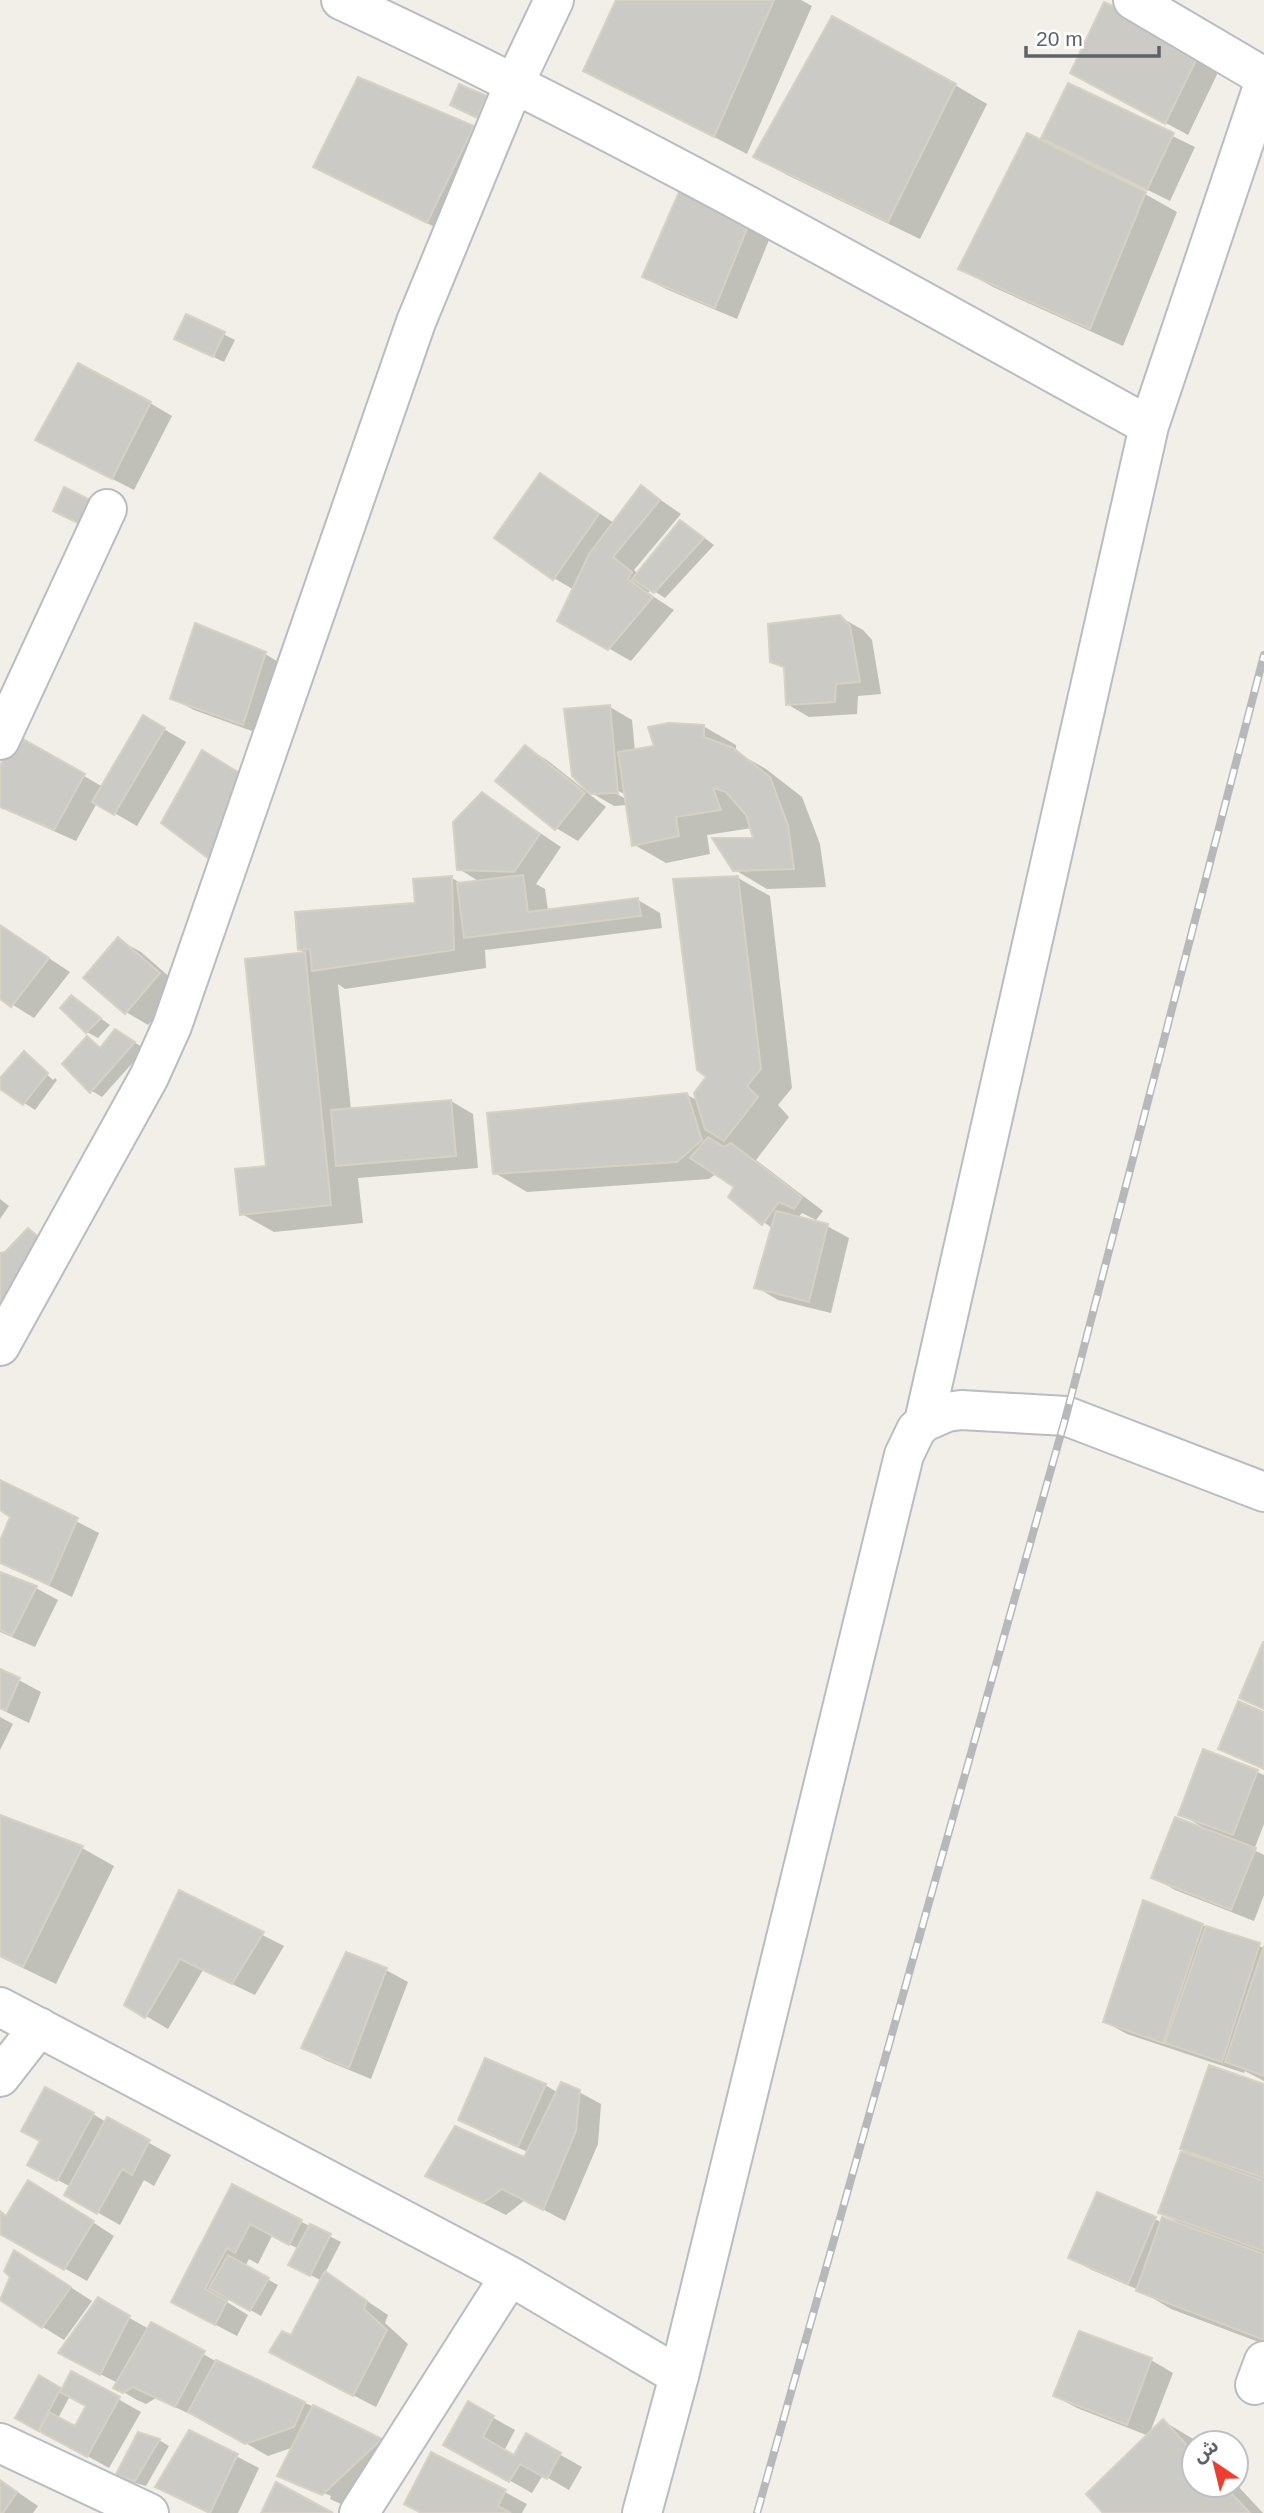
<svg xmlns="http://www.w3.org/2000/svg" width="1264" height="2513" font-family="Arial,'Noto Sans Arabic',sans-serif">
<rect width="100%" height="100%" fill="#f1efe7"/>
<path fill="#0003" fill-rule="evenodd" d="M618,0H801L812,6L747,154L585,70Z
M1105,4L1223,62L1188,135L1094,84Z
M359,79L473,128L505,146L460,240L316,166Z
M955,85L987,104L920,239L787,175L755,156Z
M1068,85L1195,147L1170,201L1043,138Z
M460,86L497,104L488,122L463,111Z
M680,194L771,235L737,319L666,289L644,277Z
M1145,194L1177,212L1123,346L993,287L961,269Z
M187,316L235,340L224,362L187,344Z
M150,403L172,416L134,490L60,452Z
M541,475L614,523L642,487L681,514L634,570L638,574L691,528L714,545L665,598L651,589L648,593L674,610L631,661L559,620L574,590L554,578Z
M840,617L863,630L872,640L881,694L858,696L857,714L809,717L787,704L786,669L772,661Z
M265,654L287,667L266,736L194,710L172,698Z
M610,707L632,720L635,751L656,748L703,726L736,745V752L766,769L802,797L820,844L826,887L767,889L735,870L756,840L752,828L707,835L710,854L666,863L633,844L627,805L614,806L590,792L589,794L606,807L578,841L556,828L525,747L547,760L586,791ZM611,787L626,795V799L610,790Z
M143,717L186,742L137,826L97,803L76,841L0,807V770L17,737L103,787Z
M482,794L561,847L536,884L545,889L548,911L638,900L660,913L662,928L485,950L486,968L345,989L338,984L351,1110L451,1101L473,1114L478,1168L358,1178L363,1223L274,1232L242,1214L268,1167L247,960L307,954L299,949L417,905L452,878L462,884L480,882L459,869Z
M738,878L770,896L792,1088L778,1105L789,1117L756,1160L823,1211L816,1220L802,1213L798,1218L827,1226L849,1238L831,1313L778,1300L756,1287L773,1229L730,1196L737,1186L717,1173L709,1179L527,1192L495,1173L687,1095L699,1101L709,1076Z
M0,926L70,972L34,1018L0,997Z
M119,940L141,952L181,987L148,1025L126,1012Z
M72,998L110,1025L98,1038L87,1032Z
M126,1037L145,1049L102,1097L92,1091L87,1038L102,1048Z
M24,1054L32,1058V1061L53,1080L55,1078L57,1080L35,1110L0,1087V1081Z
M0,1199L9,1206L0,1219Z
M0,1482L99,1533L72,1597L0,1562V1546L13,1516L0,1507Z
M0,1573L36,1588L58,1600L35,1647L0,1632Z
M0,1670L41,1692L29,1723L0,1709Z
M1264,1714V1770L1220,1748Z
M0,1717L13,1724L0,1750Z
M1257,1772L1264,1775V1824L1254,1850L1264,1855V1895L1254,1921L1175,1890L1153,1877L1204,1828L1180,1814Z
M0,1817L82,1848L114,1866L56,1984L0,1957Z
M179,1893L284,1946L255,1995L203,1970L168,2029L126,2004Z
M1202,1925L1264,1948V2081L1245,2071L1244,2073L1127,2034L1105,2022Z
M386,1970L408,1982L371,2079L325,2060L303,2047Z
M545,2085L557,2092H579L601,2104L598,2144L565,2221L525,2200L506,2215L427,2175L525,2159L528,2152L482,2132L460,2119Z
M1264,2086V2344L1171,2309L1139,2290L1092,2270L1070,2258L1155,2219L1162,2223L1183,2225L1160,2212L1195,2156L1182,2148Z
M93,2114L106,2122L107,2120L171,2155L154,2186L144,2180L120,2225L66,2195L71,2187L52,2177Z
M233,2187L341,2242L325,2273L388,2315L385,2323L408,2344L376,2407L293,2364L292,2337L322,2281L301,2270L299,2249L272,2236L258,2264L249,2259L245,2267L278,2285L261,2316L229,2298L227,2302L248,2315L237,2336L195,2314Z
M51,2195L114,2236L87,2281L0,2232V2212L8,2217Z
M36,2265L92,2301L64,2340L43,2327L12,2277Z
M98,2300L149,2329L152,2325L226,2367L314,2407L402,2453L345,2506L330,2499L331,2496L300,2483V2487L280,2475L294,2447L268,2456L199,2416L198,2418L156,2398L146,2404L137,2400L115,2387L118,2383L82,2365Z
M1151,2360L1173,2373L1149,2435L1163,2421L1195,2440L1198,2443H1194V2485L1236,2484L1263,2513H1105L1149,2436L1077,2408L1055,2396Z
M72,2373L141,2412L109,2468L17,2417L40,2378L62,2391ZM70,2396L88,2406L76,2428L58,2418Z
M469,2404L515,2430L504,2451L515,2457L527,2436L582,2467L569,2490L543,2475L532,2493L446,2445Z
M190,2432L259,2468L238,2513H208L157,2486Z
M159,2440L169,2446L146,2486L128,2481L118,2475Z
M0,2480L38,2506L33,2513H0Z
M505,2492L527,2504L522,2513H423Z"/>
<path fill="#cccac4" stroke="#d6d1c5" stroke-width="2" d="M616,0H774L714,137L583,71Z
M1104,2L1202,48L1165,124L1070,73Z
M832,16L956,84L888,222L753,157Z
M358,77L474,126L427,223L313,167Z
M1068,83L1174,133L1147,190L1041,138Z
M459,84L487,96L477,118L450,105Z
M1027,133L1146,192L1090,329L958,269Z
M679,192L750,221L715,308L642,277Z
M186,314L225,332L213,357L174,339Z
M78,363L151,402L112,479L35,440Z
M540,473L599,514L553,580L494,538Z
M641,485L660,500L613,557L632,572L628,579L653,597L608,650L557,621L589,554Z
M64,487L94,502L82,525L53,511Z
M680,520L704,538L654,593L632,579Z
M840,615L850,626L860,682L836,684L835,702L786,705L784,667L770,662L768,624Z
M195,623L266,652L243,725L170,699Z
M610,705L618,793L590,794L572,776L564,709Z
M143,715L165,728L114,815L92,802Z
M669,723L704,725V737L733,748L770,777L788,825L794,869L733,871L712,838H753L746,815L726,792L713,788L721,810L676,817L679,836L632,846L618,752L654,746L648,727Z
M16,735L85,774L54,830L0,807V766Z
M525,745L585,793L555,830L495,781Z
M202,750L241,774L216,864L161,823Z
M482,792L540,834L514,872L457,870L453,822Z
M523,875L528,912L638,898L641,916L464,938L457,883Z
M452,876L454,950L312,971L310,949L298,950L295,912L415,903L413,879Z
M738,876L761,1069L747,1086L758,1097L724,1141L705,1129L694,1093L706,1077L697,1070L673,879Z
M0,925L49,958L11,1007L0,999Z
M118,937L160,973L125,1014L83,978Z
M305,952L331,1205L240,1215L235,1169L266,1166L245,959Z
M71,995L101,1018L86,1033L60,1008Z
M115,1029L135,1042L90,1093L62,1064L87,1036L100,1048Z
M24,1051L48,1073L23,1105L0,1089V1078Z
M687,1093L702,1140L677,1162L493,1174L487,1113Z
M451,1100L456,1156L336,1166L331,1110Z
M708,1137L724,1147L731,1143L802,1197L794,1209L779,1202L762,1225L728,1197L734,1187L690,1158Z
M776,1211L828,1224L809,1302L754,1288Z
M28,1228L50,1247L0,1304V1253L5,1252Z
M0,1480L78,1518L49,1585L0,1563V1541L10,1517L0,1510Z
M0,1572L37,1586L12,1636L0,1630Z
M1263,1642H1264V1709L1239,1698Z
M0,1669L20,1678L6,1711L0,1708Z
M1238,1701L1264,1712V1769L1218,1749Z
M1203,1749L1258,1770L1233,1835L1178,1815Z
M0,1815L83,1846L23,1967L0,1956Z
M1175,1817L1256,1848L1231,1910L1151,1878Z
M179,1890L264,1932L232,1984L180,1959L145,2018L124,2005Z
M1143,1900L1203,1924L1163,2043L1103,2022Z
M1206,1926L1260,1943L1222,2062L1165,2043Z
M1264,1946V2076L1225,2062Z
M346,1952L387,1968L349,2068L301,2048Z
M485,2058L546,2084L518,2147L458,2120Z
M1209,2065L1264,2084V2178L1180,2149Z
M561,2082L580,2090L576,2131L543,2210L502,2189L483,2203L425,2176L455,2126L524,2157Z
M45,2087L94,2113L57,2181L27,2165L40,2141L21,2131Z
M107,2117L150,2140L132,2175L122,2169L97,2214L64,2195Z
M1181,2151L1264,2181V2251L1158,2213Z
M28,2180L94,2221L64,2270L0,2234V2211L6,2216Z
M232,2184L302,2220L289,2245L250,2224L235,2253L227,2248L205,2289L227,2301L215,2325L171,2302Z
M1097,2192L1156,2217L1128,2284L1068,2258Z
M1162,2217L1264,2254V2340L1136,2291Z
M310,2224L331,2234L310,2276L288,2265Z
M14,2250L71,2287L42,2328L0,2300L10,2277L4,2271Z
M228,2255L269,2278L250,2311L209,2288Z
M325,2271L367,2301L364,2309L387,2330L353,2396L269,2352L282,2331L291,2335Z
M98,2297L130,2316L100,2375L58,2353Z
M151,2322L205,2351L175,2407L133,2387L123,2393L113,2388Z
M1079,2331L1152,2358L1127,2425L1053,2396Z
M216,2360L305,2402L294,2427L245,2444L188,2412Z
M71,2371L120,2397L87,2457L39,2431L49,2412L75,2426L86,2406L60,2392Z
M39,2375L61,2388L38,2431L15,2418Z
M468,2401L494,2416L483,2437L514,2455L526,2433L561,2453L547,2479L520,2464L509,2482L443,2445Z
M313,2405L382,2439L322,2495L277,2476Z
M1163,2419L1194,2453V2485H1224L1250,2513H1103L1086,2494Z
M189,2430L238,2454L210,2513L155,2487Z
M138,2432L160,2439L135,2481L115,2476Z
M431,2452L506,2490L498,2506L511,2513H421L404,2504Z
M0,2480L17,2492L3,2513H0Z
M276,2482L333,2513H261Z"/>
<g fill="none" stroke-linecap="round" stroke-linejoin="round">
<g stroke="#b9bcc1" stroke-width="42">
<path id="minor" d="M341,0C617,128 882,279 1149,426
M1133,0L1264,77
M0,740L107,509
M0,1346L149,1077L172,1026L416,322L514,84L554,0
M924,1422L1149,426L1264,83
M0,2007L510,2276L679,2376
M0,2077L39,2027
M1255,2385L1264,2361
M0,2443L149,2513
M359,2513L510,2276
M642,2513L679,2376L904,1455L916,1430L924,1422L947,1412L961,1410L1066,1416L1264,1492"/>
</g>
<use href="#minor" stroke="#fff" stroke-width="38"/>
<g stroke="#b7b8b9" stroke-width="8">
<path id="rail" d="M757,2513L1066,1416L1264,655"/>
</g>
<use href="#rail" stroke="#fff" stroke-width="5" stroke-dasharray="16" stroke-linecap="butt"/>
</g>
<g transform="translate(1215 2464) rotate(325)"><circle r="33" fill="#ffffff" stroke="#bfc0c3" stroke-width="2"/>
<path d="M0-5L12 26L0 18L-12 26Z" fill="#ef3d2e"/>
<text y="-10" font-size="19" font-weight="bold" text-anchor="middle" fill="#5e6268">ش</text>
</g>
<path d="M1026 46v10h133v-10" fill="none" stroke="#5e6268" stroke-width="3.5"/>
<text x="1036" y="46" font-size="21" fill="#5e6268" stroke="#ffffff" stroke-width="5" paint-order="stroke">20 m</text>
</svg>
